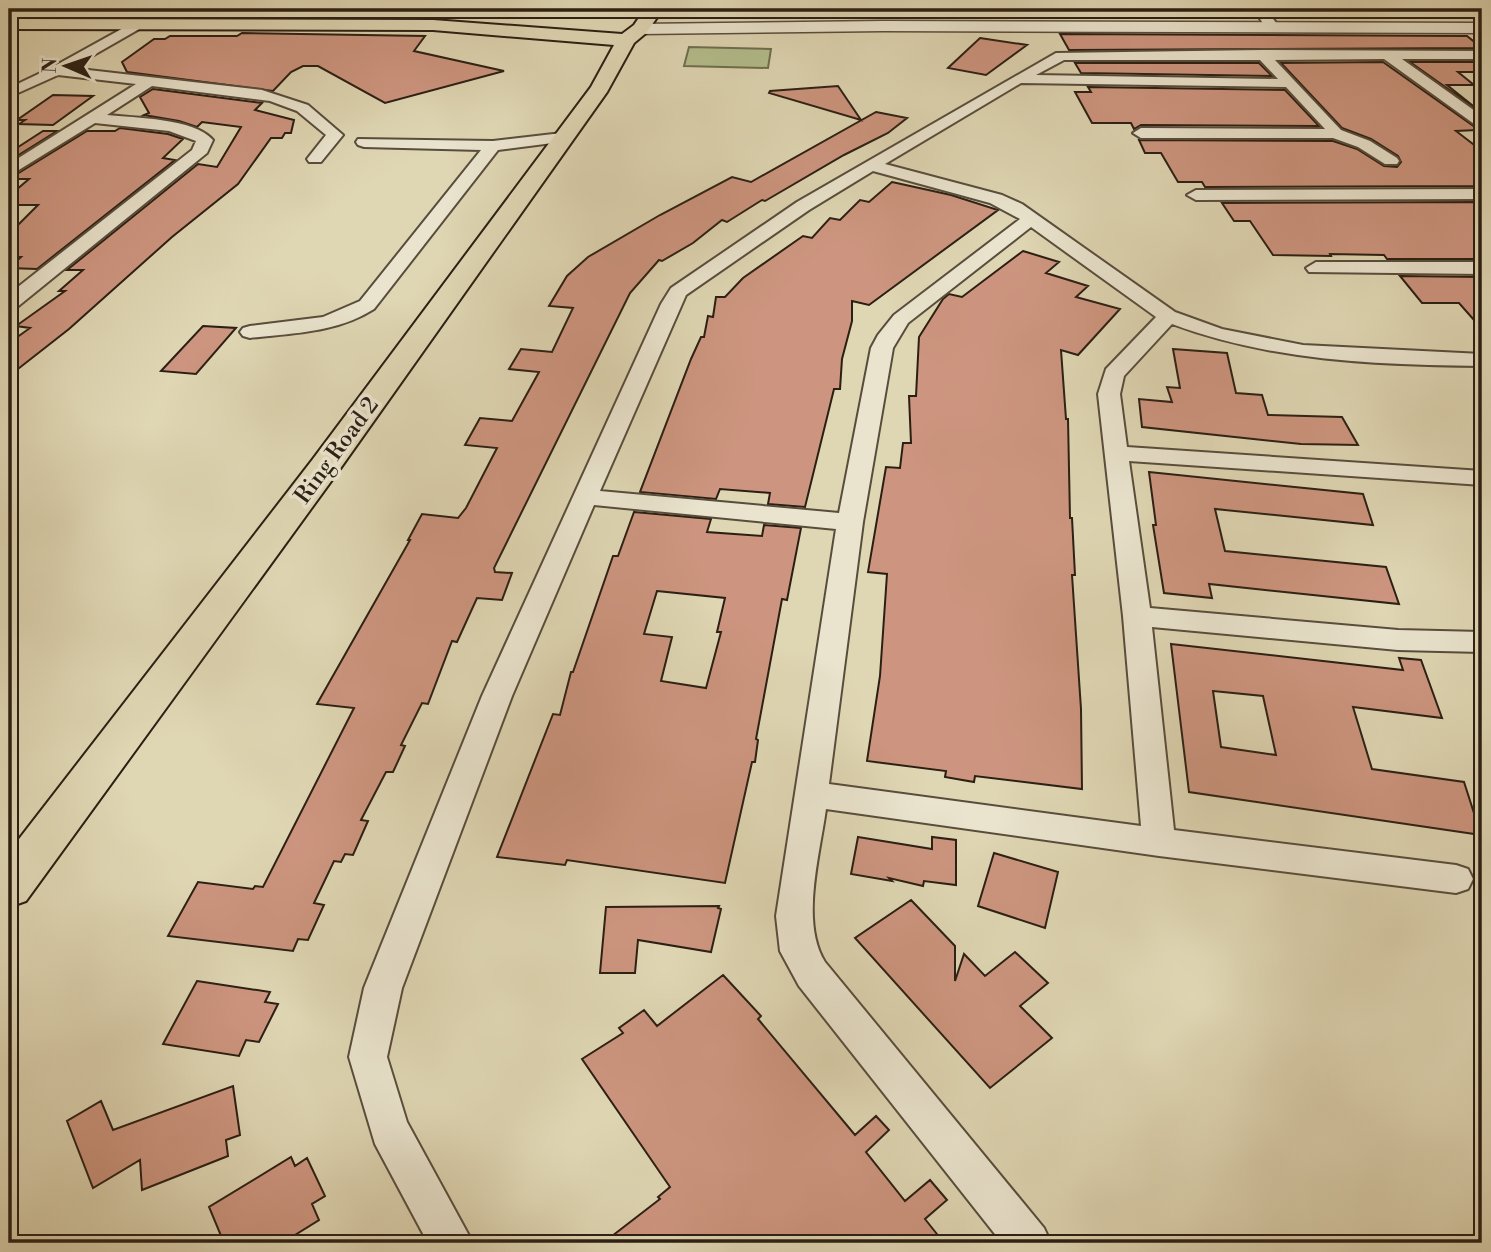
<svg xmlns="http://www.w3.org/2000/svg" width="1491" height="1252" font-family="'Libre Bodoni',serif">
<rect width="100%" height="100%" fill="#dfd6b3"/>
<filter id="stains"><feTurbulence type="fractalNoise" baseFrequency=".00286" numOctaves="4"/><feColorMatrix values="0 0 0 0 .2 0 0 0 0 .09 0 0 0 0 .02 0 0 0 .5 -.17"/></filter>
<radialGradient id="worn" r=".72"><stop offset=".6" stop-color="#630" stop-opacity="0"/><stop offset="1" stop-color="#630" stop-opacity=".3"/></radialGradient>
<path fill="#b3bd8c" stroke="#6f6e50" stroke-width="2" d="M689,47L771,49L768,68L684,66Z"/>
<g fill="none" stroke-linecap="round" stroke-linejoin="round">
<path stroke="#6a7b73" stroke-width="6" d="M1480,466L1482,472"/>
</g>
<path fill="#cd957f" stroke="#2b1f14" stroke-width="2" fill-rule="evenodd" d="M242,33L425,36L414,51L504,71L385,103L318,66H303L291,72L273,91L127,72L122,62L154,39H165L170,36H237Z
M1060,34L1467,36L1482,48L1069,50Z
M980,38L1027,45L986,75L948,68Z
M1383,62L1479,130L1456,131L1482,151V186L1205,187L1202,182H1178L1161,153H1145L1139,140L1333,141L1357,149L1384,166L1397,167L1401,162L1398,156L1371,139L1342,128L1281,63Z
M1410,62H1482V72H1458L1474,85H1447L1482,113Z
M1075,63H1259L1272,76L1081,73Z
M838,86L861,120L769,93L770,91Z
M1088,87L1285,90L1319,126L1141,125L1134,129L1131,123H1092L1075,92H1091Z
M153,89L262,103L255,110L294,120L291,133H285L282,138H271L238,184L172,237L69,329L9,376V343L30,328L16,326L65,291H59L83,270H67L198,164L217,167L241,127L202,122L197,127L179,121L144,115L149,113L140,97Z
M53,95L93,96L53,125L19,124L25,120H17Z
M876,112L907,118L888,133L844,155L765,201L762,200L727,222L722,220L693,243L662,261L659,260L630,293L494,568L495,572L512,573L502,600L477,598L457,642L452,641L428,704L422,703L401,745L405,746L393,772H386L361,820L368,821L353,855L345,854L341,862L334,861L314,903L324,905L308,940L298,939L293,951L168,936L198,882L253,889L255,886L263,887L354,708L317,704L410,540H408L422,514L458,518L466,508L497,448L465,445L480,418L512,421L539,372L509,369L521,349L552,352L573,308L549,306L567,276L588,257L660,215L732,177L751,182Z
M120,128L168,134L183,139L163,158L175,160L37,269L9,268L21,257H9V234L38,205H9V196L29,179H9L87,131H115Z
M43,131H57L9,161V153Z
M892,182L951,195L998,210L869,305L852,301V321L842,359L840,389H834L805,507L768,504L770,493L720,489L716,499L640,492L691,359L701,337H704L708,316L713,317L716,297H725L743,278L803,236L812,238L830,218L840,220L860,200L869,202Z
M1482,202V259H1387L1384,255L1330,254L1331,256L1273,255L1250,221H1234L1222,203Z
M1023,251L1059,262L1046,273L1088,286L1076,297L1120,309L1078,355L1061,350L1066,419H1068L1070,518H1072L1075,575H1072L1081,709L1082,789L975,776L974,782L945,777L946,771L867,761L880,676L887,574L868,572L886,467L900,468L903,443H911L909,396H916L919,337L943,299L949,294L962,297Z
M1400,276L1482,277V329L1459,303H1422Z
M203,326L236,328L196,374L161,371Z
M1173,349L1227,353L1236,393L1262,395L1268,415L1342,417L1358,445L1301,444L1142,427L1139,399L1172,402L1167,387L1180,388Z
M1149,472L1363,494L1373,525L1215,509L1225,551L1386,567L1399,604L1209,584L1212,598L1164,593L1153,525H1156Z
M634,512L711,519L707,532L762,536L764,525L801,528L787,600L782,599L756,739L758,740L755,762H752L725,883L567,860L565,865L497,857L553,714L560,715L571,672H573L613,556H618ZM657,591L725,598L717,632H721L706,688L661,681L672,637L644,634Z
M1171,644L1403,670L1399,658L1421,660L1442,718L1353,707L1372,769L1464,782L1481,835L1189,792ZM1213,691L1263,696L1276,755L1221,747Z
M858,837L932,849V837L956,840V885L924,881L923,886L889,878L892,881L851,874Z
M994,853L1058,872L1045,928L978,906Z
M911,900L955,946V981L964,954L985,976L1015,952L1048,983L1020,1006L1052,1038L990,1088L855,938Z
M719,906L718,908L721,909L711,952L638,940L635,973H600L606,907Z
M723,975L761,1016L758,1019L855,1135L876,1116L889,1130L866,1152L905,1201L930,1180L947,1200L925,1219L944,1243H603L660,1199L658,1197L670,1187L582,1059L623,1033L619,1028L644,1010L657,1026Z
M197,981L270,992L265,1002L278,1004L259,1042L246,1040L239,1056L163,1044Z
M233,1086L240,1135L226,1140L228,1156L142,1190L140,1160L93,1188L67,1121L101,1101L113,1130Z
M291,1157L295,1166L307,1158L325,1196L312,1204L319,1220L282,1243H224L209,1207Z"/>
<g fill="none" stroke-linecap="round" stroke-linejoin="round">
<g stroke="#584d3c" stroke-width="4">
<path id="minor" d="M1254,9H1266L1279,27L1277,30H1267Z
M136,21L141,22V28L71,68L262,90L308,105L343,135L321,162H309L307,159L326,135L297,111L270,101L152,86L107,115C135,118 194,118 213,140L207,153L16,308L9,310V294L192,150L196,141L169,131L95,123L9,176V164L136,84L58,75L9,97V88L51,68Z
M1262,50L1482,51V59H1402L1482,116V128L1477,126L1384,59L1275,60L1341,130L1370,141L1397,158L1399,161L1397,164H1385L1358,147L1333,138H1141L1133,133L1141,128L1325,129L1286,87L1021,83L885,164L1002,195L1022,204L1175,312L1222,329L1303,345L1482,354V366C1377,365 1271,361 1172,324L1124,376L1120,394L1127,447L1482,471V485L1129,461L1150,608L1398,630L1482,632V652L1398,650L1152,627L1174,830L1456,865L1468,869L1473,879L1468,889L1456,893L1159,856L826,809C820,854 800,922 825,962L1044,1228L1051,1243H1002L799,986L780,951L776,916L836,529L594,505L512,696L402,988L387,1057L407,1122L473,1243H428L375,1144L349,1057L364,988L482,696L661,304L671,288L797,202L1056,53ZM1064,60H1260L1278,79L1036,75ZM873,171L990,203L1020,219L894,315L878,335L871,348L839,513L600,491L686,295L809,210ZM1031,227L1156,317L1106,369L1098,394L1123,616L1141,826L829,784L863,522L893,348L908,323Z
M562,133L570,138L568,141L498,150L374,309C336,333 293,333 250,338L243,336L240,332L243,328L250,326L323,317L360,301L481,150L364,147L358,145L356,142L358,139L493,141Z
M1482,189V199L1196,200L1187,195L1196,190Z
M1316,262H1482V274L1309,272L1306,268Z"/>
</g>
<g stroke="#584d3c" stroke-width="3">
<path id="tertiary" d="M883,21L1482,23V33L883,31L640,34L632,29L640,24Z"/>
</g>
<g stroke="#2b1f14" stroke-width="4">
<path id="primary" d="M645,9H663L646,33L634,43L607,92L337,473L26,901L9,907V852L313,459L591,87L614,45L433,30L9,29V19L433,20L622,34L634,25Z"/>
</g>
<use href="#minor" fill="#eae4ce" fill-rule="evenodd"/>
<use href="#tertiary" fill="#eae4ce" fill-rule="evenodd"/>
<use href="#primary" fill="#dfd6b3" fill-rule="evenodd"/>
</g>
<g text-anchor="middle" stroke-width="7" stroke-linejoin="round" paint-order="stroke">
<g font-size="23" fill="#2b1f14" stroke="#eae4ce">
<text transform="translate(336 450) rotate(-54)" y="8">Ring Road 2</text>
</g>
</g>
<rect width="1491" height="1252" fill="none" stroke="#dfd6b3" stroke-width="35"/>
<rect x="10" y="10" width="1470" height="1231" fill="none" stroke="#2b1f14" stroke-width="3.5"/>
<rect x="18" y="18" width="1456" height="1217" fill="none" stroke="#2b1f14" stroke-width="2"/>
<g transform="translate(66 66) rotate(272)" stroke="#eae4ce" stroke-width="5" paint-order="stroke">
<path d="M0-5L12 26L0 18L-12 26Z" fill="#2b1f14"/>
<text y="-10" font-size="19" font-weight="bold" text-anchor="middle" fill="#2b1f14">N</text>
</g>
<rect width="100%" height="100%" filter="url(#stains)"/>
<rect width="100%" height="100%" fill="url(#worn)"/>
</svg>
